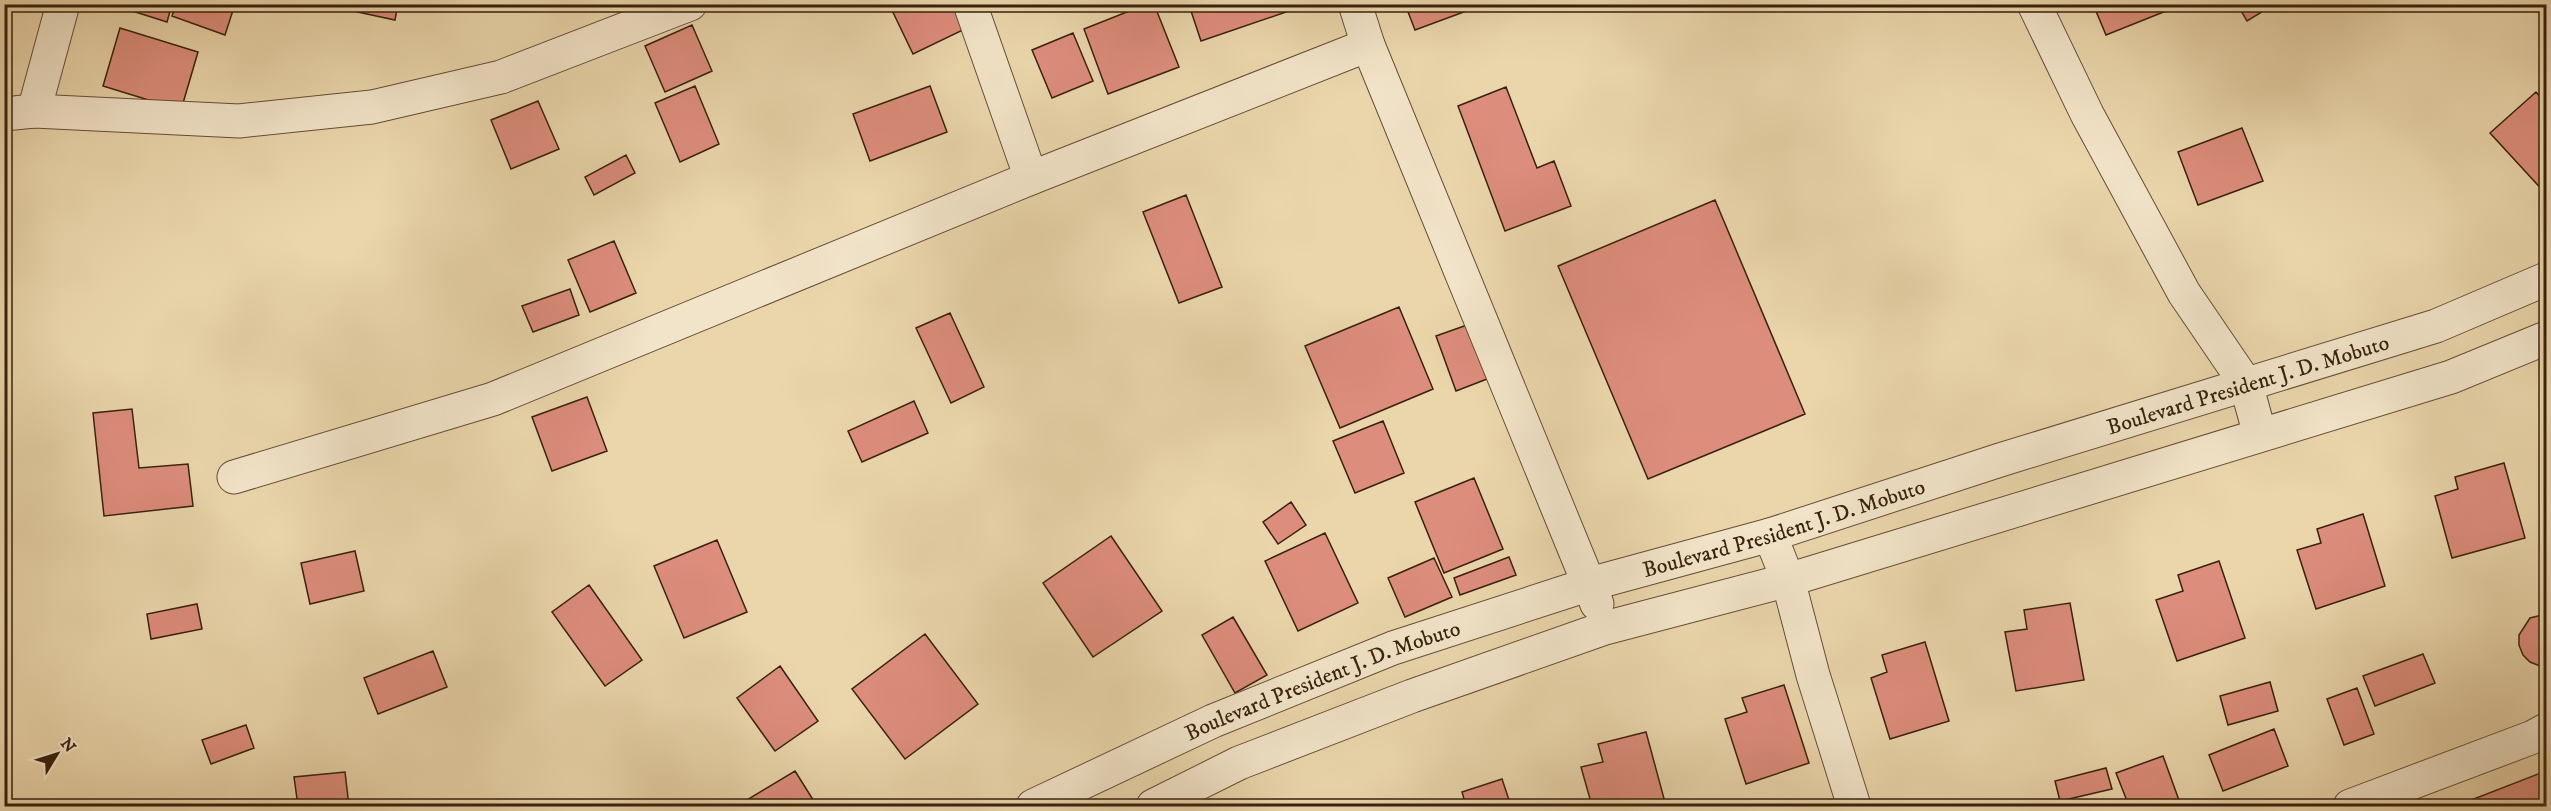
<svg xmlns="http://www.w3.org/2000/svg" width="2551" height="811" font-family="'IM FELL DW Pica',serif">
<rect width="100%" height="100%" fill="#ebd6ac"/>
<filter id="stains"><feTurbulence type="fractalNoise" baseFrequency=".00333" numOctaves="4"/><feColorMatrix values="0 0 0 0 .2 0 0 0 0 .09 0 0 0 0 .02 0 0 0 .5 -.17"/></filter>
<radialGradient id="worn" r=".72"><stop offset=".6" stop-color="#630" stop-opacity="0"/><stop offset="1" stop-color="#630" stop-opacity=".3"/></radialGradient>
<path fill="#dd8d7c" stroke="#38210d" stroke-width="1.5" d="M131,4H172L167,22L129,10Z
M176,4H235L225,35L172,16Z
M340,4H398L395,20L339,8Z
M889,4H953L965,29L913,54Z
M1147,4H1154L1179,67L1108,94L1084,29Z
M1201,4H1290L1292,10L1201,41L1190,8Z
M1405,4H1467L1469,10L1415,30Z
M2093,4H2169L2171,9L2106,35Z
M2237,4H2275L2247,21Z
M692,25L712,71L665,92L645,46Z
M120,28L198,52L181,110L103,86Z
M1073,33L1093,81L1052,98L1032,50Z
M695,86L719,144L680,162L655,103Z
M930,86L947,132L870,161L853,114Z
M1506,87L1537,168L1554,161L1571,206L1505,231L1458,106Z
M2536,92L2546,103V194L2490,133Z
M538,101L559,149L511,169L491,120Z
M2242,128L2263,181L2198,205L2178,152Z
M626,155L635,173L594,195L585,177Z
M1186,195L1222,287L1179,303L1143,212Z
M1715,200L1805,414L1648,479L1558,266Z
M614,241L636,293L590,312L568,260Z
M570,289L579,315L533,332L522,306Z
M1399,307L1433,389L1340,428L1305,346Z
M950,313L984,387L951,403L916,328Z
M1467,325L1487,379L1456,391L1436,336Z
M587,397L607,451L552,471L532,417Z
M914,401L928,433L862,462L848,431Z
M132,409L139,468L188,464L193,506L104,516L93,413Z
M1383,421L1404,473L1355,493L1333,441Z
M2504,463L2525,538L2452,558L2435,496L2458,489L2455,477Z
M1474,478L1503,549L1444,573L1415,502Z
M1291,502L1306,525L1278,544L1263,522Z
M2363,514L2385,586L2316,609L2297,550L2321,543L2317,529Z
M1325,533L1358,603L1298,631L1265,561Z
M1111,536L1162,611L1093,657L1043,583Z
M717,540L747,612L684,638L654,566Z
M355,551L364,591L310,604L301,563Z
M1509,557L1516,575L1460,595L1454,578Z
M1434,558L1452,597L1405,617L1388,578Z
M2219,561L2245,638L2177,661L2156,600L2183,591L2178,575Z
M589,585L642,660L605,686L552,612Z
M2070,603L2084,680L2016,691L2005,632L2027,629L2024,610Z
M197,604L202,629L151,639L147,614Z
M2546,614V666H2540L2530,662L2523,655L2519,645V635L2530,618Z
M1233,617L1267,675L1235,693L1202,635Z
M925,634L978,704L905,759L852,689Z
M1925,642L1949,721L1890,739L1871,678L1887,672L1882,655Z
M433,651L447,687L378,714L364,678Z
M2423,654L2435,683L2375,706L2363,676Z
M780,666L818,721L775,751L737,698Z
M2270,682L2278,711L2228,725L2220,696Z
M1784,685L1809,763L1746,784L1725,719L1747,712L1742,698Z
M2357,688L2374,734L2344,745L2327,699Z
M246,725L254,748L211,764L202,740Z
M2274,729L2288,766L2223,791L2209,755Z
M1646,732L1666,806H1592L1581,767L1603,762L1598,744Z
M2163,756L2180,803L2169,806H2129L2116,773Z
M2106,768L2112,789L2060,801L2055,781Z
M795,771L817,806H737Z
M2546,771V806H2462L2461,804Z
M345,772L349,806H298L294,777Z
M1502,779L1511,806H1466L1462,792Z"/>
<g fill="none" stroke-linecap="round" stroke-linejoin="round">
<g stroke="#654e35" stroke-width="35">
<g id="minor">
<path d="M970,4L1031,178"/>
<path d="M1355,4L1368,45L1597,604"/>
<path d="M2034,4L2087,114L2184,293L2246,384L2260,435"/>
<path d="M34,111L63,4"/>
<path d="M4,114L34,111L239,121L372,107L501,77L690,4"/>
<path d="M234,477L493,399L1031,178L1368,45"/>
<path d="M1770,535L1788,580L1813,675L1854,806"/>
<path id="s1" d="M1033,806L1213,721L1393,648L1590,584L1770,535L2000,460L2436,326L2546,279"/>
<path d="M1153,806L1239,763L1412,696L1605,628L1788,580L2451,377L2546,338"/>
<path d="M2350,806L2533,737L2546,730"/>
</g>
</g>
<use href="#minor" stroke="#f2e4c9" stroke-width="33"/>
</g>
<g text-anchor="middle" stroke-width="4.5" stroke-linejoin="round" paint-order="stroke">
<g font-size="22" fill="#38210d" stroke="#f2e4c9">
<text dy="8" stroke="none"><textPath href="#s1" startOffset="1288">Boulevard President J. D. Mobuto</textPath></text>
<text dy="8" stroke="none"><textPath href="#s1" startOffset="802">Boulevard President J. D. Mobuto</textPath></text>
<text dy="8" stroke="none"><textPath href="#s1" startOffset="316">Boulevard President J. D. Mobuto</textPath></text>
</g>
</g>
<rect width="2551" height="811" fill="none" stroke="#ebd6ac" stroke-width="24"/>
<rect x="6" y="6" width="2539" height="799" fill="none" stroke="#38210d" stroke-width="3"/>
<rect x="12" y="12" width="2527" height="787" fill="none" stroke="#38210d" stroke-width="1.5"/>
<g transform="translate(57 754) rotate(52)" stroke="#f2e4c9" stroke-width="4.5" paint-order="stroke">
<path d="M0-4.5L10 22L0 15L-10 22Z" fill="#38210d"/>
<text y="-9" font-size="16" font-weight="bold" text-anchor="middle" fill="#38210d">N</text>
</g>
<rect width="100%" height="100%" filter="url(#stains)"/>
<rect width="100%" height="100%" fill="url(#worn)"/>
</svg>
